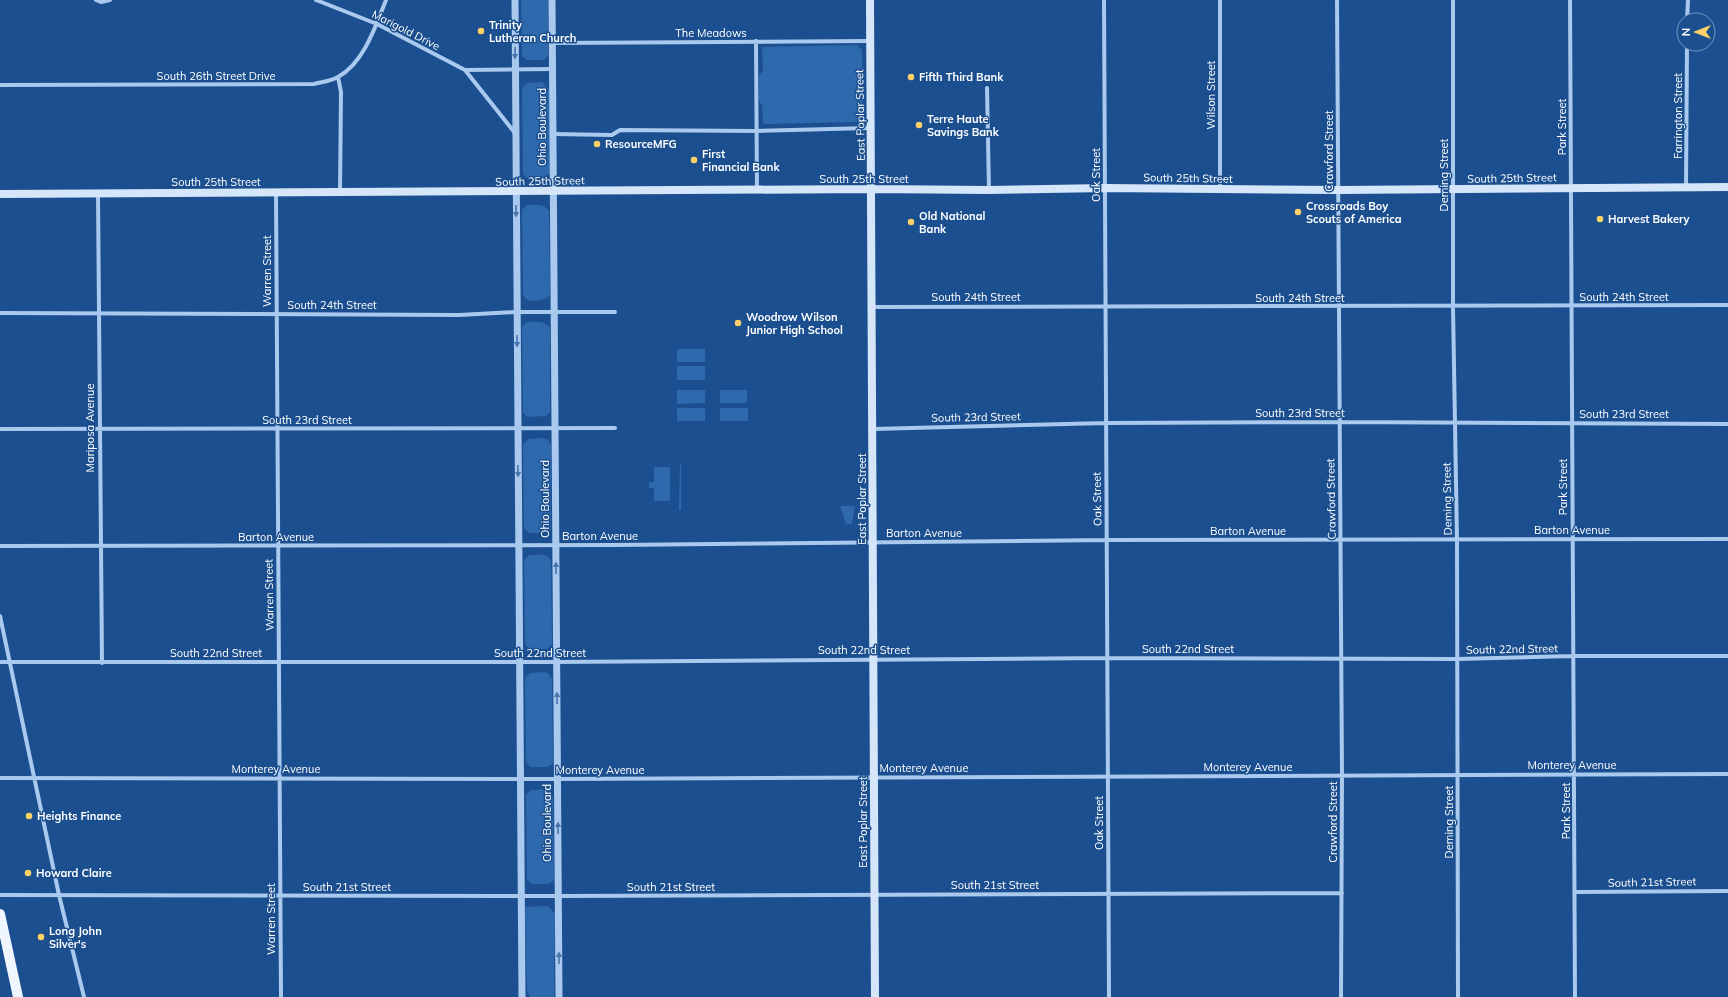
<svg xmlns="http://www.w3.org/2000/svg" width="1728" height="997" font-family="Mulish,sans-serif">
<rect width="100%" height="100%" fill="#1b4f8f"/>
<path fill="#2e69ad" d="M521,0H548V56L544,60H527L522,56Z
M857,45L862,50L863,117L859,122L763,124L762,105L759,101V75L763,71L762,47Z
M542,82L549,89L550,173L545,177L526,178L523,173L522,88L527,83Z
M527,205C536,205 544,203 549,211L550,295C544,302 535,301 527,300L523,295L522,210Z
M527,322C536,322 545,320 550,328V412L546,416L527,417L523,412L522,327Z
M677,349H705V362H677Z
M677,366H705V380H677Z
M677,390H705V403L677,404Z
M720,390H747V403H720Z
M677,408H705V421H677Z
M720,408H748V421H720Z
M544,438L548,440L551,445V529L547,533H529L524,528L523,444L529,439Z
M680,464H681V510H679Z
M654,467H670V501H654V488H649V482H654Z
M840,506H855L852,524H846Z
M529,555C538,555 547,552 551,561L552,645L547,649H529L525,644L524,560Z
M545,672L549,674L552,679L553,763L548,767H530L526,762L525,678L530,673Z
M546,789L550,791L553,796L554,880L549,884H531L527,879L526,795L531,790Z
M547,906L550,908L555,914L554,997H530L527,990L525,909L526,907Z"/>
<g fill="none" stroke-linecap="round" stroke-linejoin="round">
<path stroke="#a9c9ee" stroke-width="4" d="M96,0L101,2L110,0
M316,0L377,24L465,70L515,133
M1104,0L1109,997
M1220,0V190
M1337,0L1342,776L1341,997
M1453,0V307L1457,541L1458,997
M1570,0L1575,997
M1687,20L1688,0
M756,41L757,190
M553,43L870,41
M465,70L553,69
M338,77L341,92L340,192
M0,85L314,84C322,82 331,81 338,77C364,63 376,25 386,0
M987,88L989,190
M553,134L612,135L620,130L756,131L870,128
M1686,187L1687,44
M276,193L281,997
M98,194L102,663
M872,307L1728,305
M0,313L459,315L516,312H615
M0,429L615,428
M873,429L1106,423L1338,422L1728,424
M0,546L615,545L1107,540L1728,539
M0,616L59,895L84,997
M0,662H557L1107,658L1457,659L1572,656H1728
M0,778L557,779L1728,774
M1575,892L1728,891
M0,895L558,896L1342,893"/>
<path stroke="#a9c9ee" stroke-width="7" d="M515,0L522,997
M552,0L559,997"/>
<path stroke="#d6e6fa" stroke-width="8" d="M870,0L875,997
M0,194L872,189L989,190L1105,188L1338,190L1728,187"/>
<path stroke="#f0f6ff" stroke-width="10" d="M0,914L18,997"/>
</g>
<defs><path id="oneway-solid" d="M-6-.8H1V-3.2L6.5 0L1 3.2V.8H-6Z"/></defs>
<g fill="#4674ac">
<use href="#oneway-solid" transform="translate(515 53) rotate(90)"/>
<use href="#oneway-solid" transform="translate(516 211) rotate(90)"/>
<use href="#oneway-solid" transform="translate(517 341) rotate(90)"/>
<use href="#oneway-solid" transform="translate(518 471) rotate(89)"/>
<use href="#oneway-solid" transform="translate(556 568) rotate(-90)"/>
<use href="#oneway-solid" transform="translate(557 698) rotate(-90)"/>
<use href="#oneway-solid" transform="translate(558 828) rotate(-90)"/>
<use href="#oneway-solid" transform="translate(559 958) rotate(-90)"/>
</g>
<g fill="#ffd166" stroke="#1b4f8f" stroke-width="1.5">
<circle cx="481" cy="31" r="4"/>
<circle cx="911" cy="77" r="4"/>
<circle cx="919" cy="125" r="4"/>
<circle cx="597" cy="144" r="4"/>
<circle cx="694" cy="160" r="4"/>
<circle cx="1298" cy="212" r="4"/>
<circle cx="1600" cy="219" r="4"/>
<circle cx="911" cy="222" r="4"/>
<circle cx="738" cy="323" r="4"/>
<circle cx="29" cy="816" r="4"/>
<circle cx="28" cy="873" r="4"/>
<circle cx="41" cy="937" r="4"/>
</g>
<g text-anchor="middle" stroke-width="3" stroke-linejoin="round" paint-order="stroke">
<g font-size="11" font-weight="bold" fill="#fff" stroke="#1b4f8f" text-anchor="start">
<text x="489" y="29">Trinity<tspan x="489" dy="13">Lutheran Church</tspan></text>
<text x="919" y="81">Fifth Third Bank</text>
<text x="927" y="123">Terre Haute<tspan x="927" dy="13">Savings Bank</tspan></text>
<text x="605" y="148">ResourceMFG</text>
<text x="702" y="158">First<tspan x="702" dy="13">Financial Bank</tspan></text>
<text x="1306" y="210">Crossroads Boy<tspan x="1306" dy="13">Scouts of America</tspan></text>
<text x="919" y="220">Old National<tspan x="919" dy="13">Bank</tspan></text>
<text x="1608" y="223">Harvest Bakery</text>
<text x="746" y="321">Woodrow Wilson<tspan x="746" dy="13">Junior High School</tspan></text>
<text x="37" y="820">Heights Finance</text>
<text x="36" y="877">Howard Claire</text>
<text x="49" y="935">Long John<tspan x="49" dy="13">Silver's</tspan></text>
</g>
<g font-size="11" fill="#fff" stroke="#1b4f8f">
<text transform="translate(406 30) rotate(27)" y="4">Marigold Drive</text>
<text x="711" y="37">The Meadows</text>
<text x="216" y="80">South 26th Street Drive</text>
<text transform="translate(1211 95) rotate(-90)" y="4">Wilson Street</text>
<text transform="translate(860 115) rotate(-91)" y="4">East Poplar Street</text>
<text transform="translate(1678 116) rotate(-90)" y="4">Farrington Street</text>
<text transform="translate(542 127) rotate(-90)" y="4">Ohio Boulevard</text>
<text transform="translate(1562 127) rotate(-90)" y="4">Park Street</text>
<text transform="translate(1329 151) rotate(-90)" y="4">Crawford Street</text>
<text transform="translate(1096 175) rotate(-90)" y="4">Oak Street</text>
<text transform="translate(1444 175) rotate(-90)" y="4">Deming Street</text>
<text transform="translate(1188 178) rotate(1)" y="4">South 25th Street</text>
<text transform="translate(1512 178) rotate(-1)" y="4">South 25th Street</text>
<text x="864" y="183">South 25th Street</text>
<text transform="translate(540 181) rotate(-1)" y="4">South 25th Street</text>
<text x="216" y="186">South 25th Street</text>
<text transform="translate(267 271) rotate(-90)" y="4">Warren Street</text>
<text x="976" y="301">South 24th Street</text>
<text x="1624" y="301">South 24th Street</text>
<text x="1300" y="302">South 24th Street</text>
<text x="332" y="309">South 24th Street</text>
<text x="1300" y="417">South 23rd Street</text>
<text x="1624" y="418">South 23rd Street</text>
<text transform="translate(976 417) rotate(-1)" y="4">South 23rd Street</text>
<text x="307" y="424">South 23rd Street</text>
<text transform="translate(90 428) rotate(-90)" y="4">Mariposa Avenue</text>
<text transform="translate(1563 487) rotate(-90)" y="4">Park Street</text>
<text transform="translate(545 499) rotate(-90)" y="4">Ohio Boulevard</text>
<text transform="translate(862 499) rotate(-90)" y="4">East Poplar Street</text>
<text transform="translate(1097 499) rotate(-91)" y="4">Oak Street</text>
<text transform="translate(1331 499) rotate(-91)" y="4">Crawford Street</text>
<text transform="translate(1447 499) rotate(-91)" y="4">Deming Street</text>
<text x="1572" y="534">Barton Avenue</text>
<text x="1248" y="535">Barton Avenue</text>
<text x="924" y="537">Barton Avenue</text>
<text x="600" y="540">Barton Avenue</text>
<text x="276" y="541">Barton Avenue</text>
<text transform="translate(269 595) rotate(-91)" y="4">Warren Street</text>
<text x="1188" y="653">South 22nd Street</text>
<text transform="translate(1512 649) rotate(-1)" y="4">South 22nd Street</text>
<text x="864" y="654">South 22nd Street</text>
<text x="216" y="657">South 22nd Street</text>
<text x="540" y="657">South 22nd Street</text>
<text x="1572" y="769">Monterey Avenue</text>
<text x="1248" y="771">Monterey Avenue</text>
<text x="924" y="772">Monterey Avenue</text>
<text x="276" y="773">Monterey Avenue</text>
<text x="600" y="774">Monterey Avenue</text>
<text transform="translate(1566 811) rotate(-90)" y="4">Park Street</text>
<text transform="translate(863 822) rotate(-90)" y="4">East Poplar Street</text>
<text transform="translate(1333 822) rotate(-90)" y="4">Crawford Street</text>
<text transform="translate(1449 822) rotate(-90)" y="4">Deming Street</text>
<text transform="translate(547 823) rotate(-90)" y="4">Ohio Boulevard</text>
<text transform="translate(1099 823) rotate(-90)" y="4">Oak Street</text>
<text transform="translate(1652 882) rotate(-1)" y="4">South 21st Street</text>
<text x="995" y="889">South 21st Street</text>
<text x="347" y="891">South 21st Street</text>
<text x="671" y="891">South 21st Street</text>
<text transform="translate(271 919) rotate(-90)" y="4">Warren Street</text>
</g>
</g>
<g transform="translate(1696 32) rotate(270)"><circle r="19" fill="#1b4f8f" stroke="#7695bc"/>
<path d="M0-3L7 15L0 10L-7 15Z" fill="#ffd166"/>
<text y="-6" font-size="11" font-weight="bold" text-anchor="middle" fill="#ffffff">N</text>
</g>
</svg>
